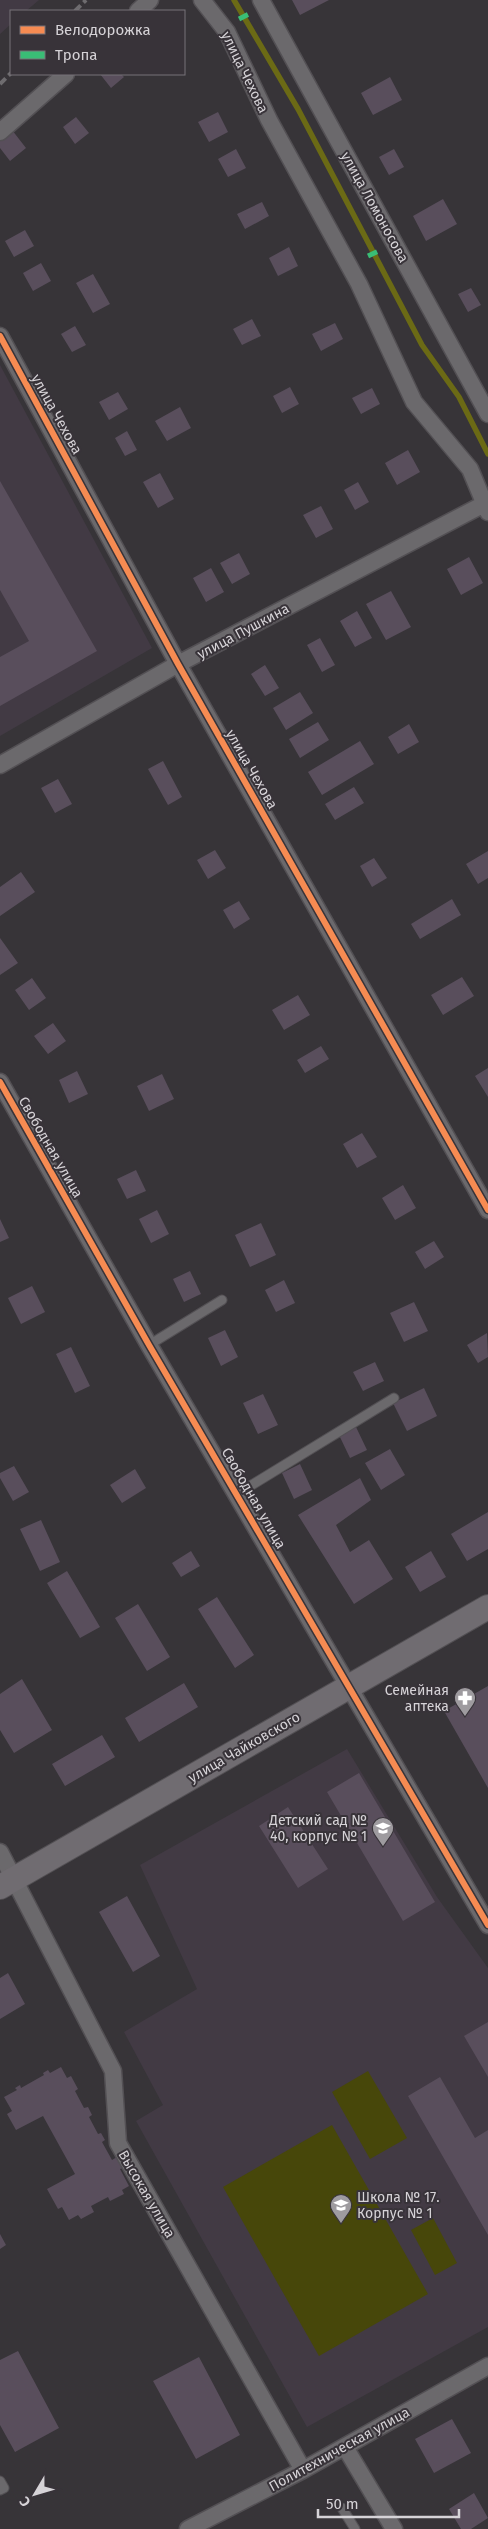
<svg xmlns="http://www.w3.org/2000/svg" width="488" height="2529" font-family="'Fira Sans',sans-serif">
<rect width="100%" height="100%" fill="#373438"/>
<path fill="#423a44" d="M0,0H39L26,11H11V24L0,34Z
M0,365L152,648L0,736Z
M347,1749L437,1897L488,1968V2327L307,2427L136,2121L163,2105L124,2032L197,1989L140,1865Z"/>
<path fill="#47470a" d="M368,2071L407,2138L370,2159L332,2092Z
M332,2125L428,2294L319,2356L223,2187Z
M433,2218L457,2263L435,2275L411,2230Z"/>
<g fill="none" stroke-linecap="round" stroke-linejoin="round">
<path stroke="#6b6a15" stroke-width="5.5" d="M234,0L298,109L422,345L459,397L488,454"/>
</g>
<path fill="#594e5c" d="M292,0H329L300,15Z
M100,74H121L124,77L111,88Z
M390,77L402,100L373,115L361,93Z
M218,112L228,132L209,142L198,122Z
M76,117L89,133L75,144L63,127Z
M12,130L26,148L10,161L0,148V140Z
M236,149L246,168L228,177L218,159Z
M394,149L404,167L389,175L379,157Z
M443,199L457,224L426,241L413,216Z
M262,202L269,216L245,229L237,214Z
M25,230L34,246L14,257L5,241Z
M289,247L298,266L278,276L269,258Z
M41,263L51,281L33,291L23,273Z
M93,274L110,304L93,313L76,283Z
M471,288L481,305L468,312L458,294Z
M252,319L261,336L242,345L233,329Z
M335,323L343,339L321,351L312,334Z
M75,326L86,345L72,352L61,334Z
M290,387L299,404L282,413L273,396Z
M372,388L380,404L361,414L352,398Z
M118,392L128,409L109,420L99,402Z
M180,407L191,428L167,441L155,421Z
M127,431L137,450L125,456L115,438Z
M408,450L420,472L397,485L385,463Z
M160,473L174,499L158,508L143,482Z
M0,481L97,651L0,706V657L29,641L0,590Z
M358,482L369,502L355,510L344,490Z
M321,506L333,529L316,538L303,515Z
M239,553L250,574L232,584L220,563Z
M469,557L483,583L461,595L447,569Z
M211,568L224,592L206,602L193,578Z
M391,591L411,627L386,640L366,604Z
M357,611L372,638L355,647L340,621Z
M320,638L335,665L322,672L307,645Z
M265,665L279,688L265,696L251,674Z
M300,692L313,713L286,730L273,708Z
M318,722L329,740L300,758L289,739Z
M409,724L419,742L398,754L388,737Z
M360,741L374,764L322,795L308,772Z
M163,761L182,797L168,805L148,769Z
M58,779L72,804L55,813L41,788Z
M354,787L364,803L335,820L325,804Z
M215,850L226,868L208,879L197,860Z
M488,851V878L478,884L466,864Z
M374,858L387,878L372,887L360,866Z
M21,872L35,892L0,916V887Z
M452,899L461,915L420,939L411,924Z
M239,901L250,919L234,929L223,910Z
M0,938L18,963L0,975Z
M462,977L474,996L443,1015L431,995Z
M32,978L46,998L29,1010L15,990Z
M298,995L310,1015L284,1030L272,1010Z
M53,1023L66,1041L48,1054L34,1036Z
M321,1046L329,1059L305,1073L297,1060Z
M488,1068V1097L475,1076Z
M77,1071L88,1094L69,1103L59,1080Z
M162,1074L174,1099L149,1111L137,1086Z
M362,1133L377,1157L357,1168L343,1144Z
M136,1170L146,1191L127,1199L117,1179Z
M403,1185L416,1208L395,1220L382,1198Z
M157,1210L169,1234L151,1243L139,1219Z
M0,1219L9,1238L0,1242Z
M261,1223L276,1255L250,1267L235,1235Z
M434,1241L444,1257L425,1269L415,1252Z
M190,1271L201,1294L184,1302L173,1279Z
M284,1280L295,1303L276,1312L265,1290Z
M32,1286L45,1312L21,1324L8,1298Z
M414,1302L428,1331L404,1342L390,1313Z
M225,1330L238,1357L221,1366L208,1338Z
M487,1333L488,1357L478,1363L467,1345Z
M71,1347L90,1386L75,1393L56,1354Z
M375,1362L384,1381L363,1391L353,1372Z
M424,1388L437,1416L407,1431L393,1403Z
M263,1394L278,1425L258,1434L243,1403Z
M356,1427L367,1450L350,1458L339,1435Z
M390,1449L405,1475L381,1490L365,1463Z
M300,1464L312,1490L294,1499L282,1473Z
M14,1466L29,1492L13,1501L0,1478V1473Z
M135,1469L146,1488L122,1503L110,1485Z
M360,1478L371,1500L336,1525L350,1552L369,1540L393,1579L354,1604L298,1515Z
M488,1512V1549L467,1561L451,1534Z
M41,1520L60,1562L40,1571L20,1529Z
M191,1551L200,1566L181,1577L172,1563Z
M431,1551L446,1577L420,1592L405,1567Z
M67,1571L100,1627L80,1638L47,1583Z
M217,1597L254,1655L235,1668L198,1609Z
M138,1604L170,1657L147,1671L115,1618Z
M22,1679L52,1730L14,1753L0,1730V1694Z
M184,1683L198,1707L139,1742L125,1718Z
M488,1686V1788L444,1711Z
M102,1735L115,1757L65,1786L52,1764Z
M359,1773L435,1902L403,1921L327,1792Z
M288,1807L328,1869L298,1888L259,1826Z
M127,1896L160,1956L133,1972L99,1912Z
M8,1973L25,2004L0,2019V1978Z
M488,2022V2077L464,2036Z
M61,2067L67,2078L71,2076L78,2089L75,2091L84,2108L88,2107L92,2115L89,2117L98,2134L101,2133L105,2140L102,2142L112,2160L117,2157L123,2168L120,2169L129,2186L122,2190L124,2194L110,2201L108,2197L91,2206L94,2212L81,2219L78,2215L69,2220L62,2207L58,2209L47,2189L75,2174L43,2116L16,2130L7,2114L12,2111L4,2097L17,2090L15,2088L20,2085L21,2088L44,2075L43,2073L48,2070L50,2073Z
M440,2077L475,2138L488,2130V2235L408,2096Z
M0,2234L6,2245L0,2249Z
M18,2351L59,2428L15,2452L0,2425V2360Z
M199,2357L240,2435L196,2459L153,2381Z
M452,2419L471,2453L434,2473L415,2439Z
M474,2493L488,2518L471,2529H461L449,2509Z"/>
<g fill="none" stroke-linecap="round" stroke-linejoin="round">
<g stroke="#535054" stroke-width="11">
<path id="lane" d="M149,1345L222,1300
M237,1494L394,1398
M0,2481L4,2488L0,2490
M342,2508L355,2529"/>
</g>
<g stroke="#535054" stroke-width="19">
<path id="street" d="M202,0L227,32L269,120L359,284L414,402L470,469L488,512
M261,0L488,414
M138,11L150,0
M0,132L66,74
M0,336L178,664L488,1210
M0,765L178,664L488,502
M0,1082L149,1345L488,1925
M0,1852L113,2071L118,2143L303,2470
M345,2447L394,2529
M188,2529L303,2470L488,2366"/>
</g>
<g stroke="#535054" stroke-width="26">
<path id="secondary" d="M0,1887L488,1607"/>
</g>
<use href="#lane" stroke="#6b696c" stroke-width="9"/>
<use href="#street" stroke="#6b696c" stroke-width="16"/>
<use href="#secondary" stroke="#706c71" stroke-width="24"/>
<path stroke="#6e6c6f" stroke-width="4" stroke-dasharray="8 4" stroke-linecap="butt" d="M75,11L86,0
M0,84L11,73"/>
<path stroke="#3abd76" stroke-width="5" stroke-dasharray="10 5" stroke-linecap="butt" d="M239,19L251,13
M368,256L381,250"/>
<g stroke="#383339" stroke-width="9">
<path id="cycleway" d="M0,336L178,664L488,1210
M0,1082L149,1345L488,1925"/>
</g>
<use href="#cycleway" stroke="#f68b52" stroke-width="6"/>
</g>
<defs>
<g id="pharmacy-pin" transform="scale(1.125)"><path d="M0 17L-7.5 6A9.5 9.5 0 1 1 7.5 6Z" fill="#9e9b9f" stroke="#383339"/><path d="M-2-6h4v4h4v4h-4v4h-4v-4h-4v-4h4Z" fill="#fff"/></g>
<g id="school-pin" transform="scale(1.125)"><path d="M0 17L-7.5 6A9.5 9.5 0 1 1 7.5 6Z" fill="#9e9b9f" stroke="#383339"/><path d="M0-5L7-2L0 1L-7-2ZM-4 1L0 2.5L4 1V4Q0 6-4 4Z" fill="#fff"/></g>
</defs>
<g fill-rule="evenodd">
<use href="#pharmacy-pin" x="465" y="1698"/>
<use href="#school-pin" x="383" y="1828"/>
<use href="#school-pin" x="341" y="2205"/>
</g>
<g text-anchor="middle" stroke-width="4" stroke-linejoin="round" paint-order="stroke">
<g font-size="14" fill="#d6d3d7" stroke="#383339">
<text transform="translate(245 72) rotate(64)" y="5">улица Чехова</text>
<text transform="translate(375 207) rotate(61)" y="5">улица Ломоносова</text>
<text transform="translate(57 414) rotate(61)" y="5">улица Чехова</text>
<text transform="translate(243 631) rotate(-28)" y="5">улица Пушкина</text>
<text transform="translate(252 769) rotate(60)" y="5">улица Чехова</text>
<text transform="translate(51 1147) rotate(60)" y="5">Свободная улица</text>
<text transform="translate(254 1498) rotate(60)" y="5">Свободная улица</text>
<text transform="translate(244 1747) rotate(-30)" y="5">улица Чайковского</text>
<text transform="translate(147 2194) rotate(60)" y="5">Высокая улица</text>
<text transform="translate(339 2449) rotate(-29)" y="5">Политехническая улица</text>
</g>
<g font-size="14" fill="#d6d3d7" stroke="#383339" text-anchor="end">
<text x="449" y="1695">Семейная<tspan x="449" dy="16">аптека</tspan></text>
<text x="367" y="1825">Детский сад №<tspan x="367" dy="16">40, корпус № 1</tspan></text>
<text x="357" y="2202" text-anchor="start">Школа № 17.<tspan x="357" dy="16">Корпус № 1</tspan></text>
</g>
</g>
<rect x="10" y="10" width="175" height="65" fill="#383339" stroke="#777378"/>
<rect x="20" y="26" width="25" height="8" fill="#f68b52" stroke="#777378"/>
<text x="55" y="35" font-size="15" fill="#d6d3d7">Велодорожка</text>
<rect x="20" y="51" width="25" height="8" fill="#3abd76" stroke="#777378"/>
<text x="55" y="60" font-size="15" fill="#d6d3d7">Тропа</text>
<g transform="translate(35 2494) rotate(232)" stroke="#383339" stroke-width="4" paint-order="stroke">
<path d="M0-4L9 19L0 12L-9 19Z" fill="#d6d3d7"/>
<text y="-8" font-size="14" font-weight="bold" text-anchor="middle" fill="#d6d3d7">С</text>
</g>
<path d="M318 2509v8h141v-8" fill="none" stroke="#d6d3d7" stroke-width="2.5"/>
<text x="326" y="2509" font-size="15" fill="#d6d3d7" stroke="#383339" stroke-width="4" paint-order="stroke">50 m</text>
</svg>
